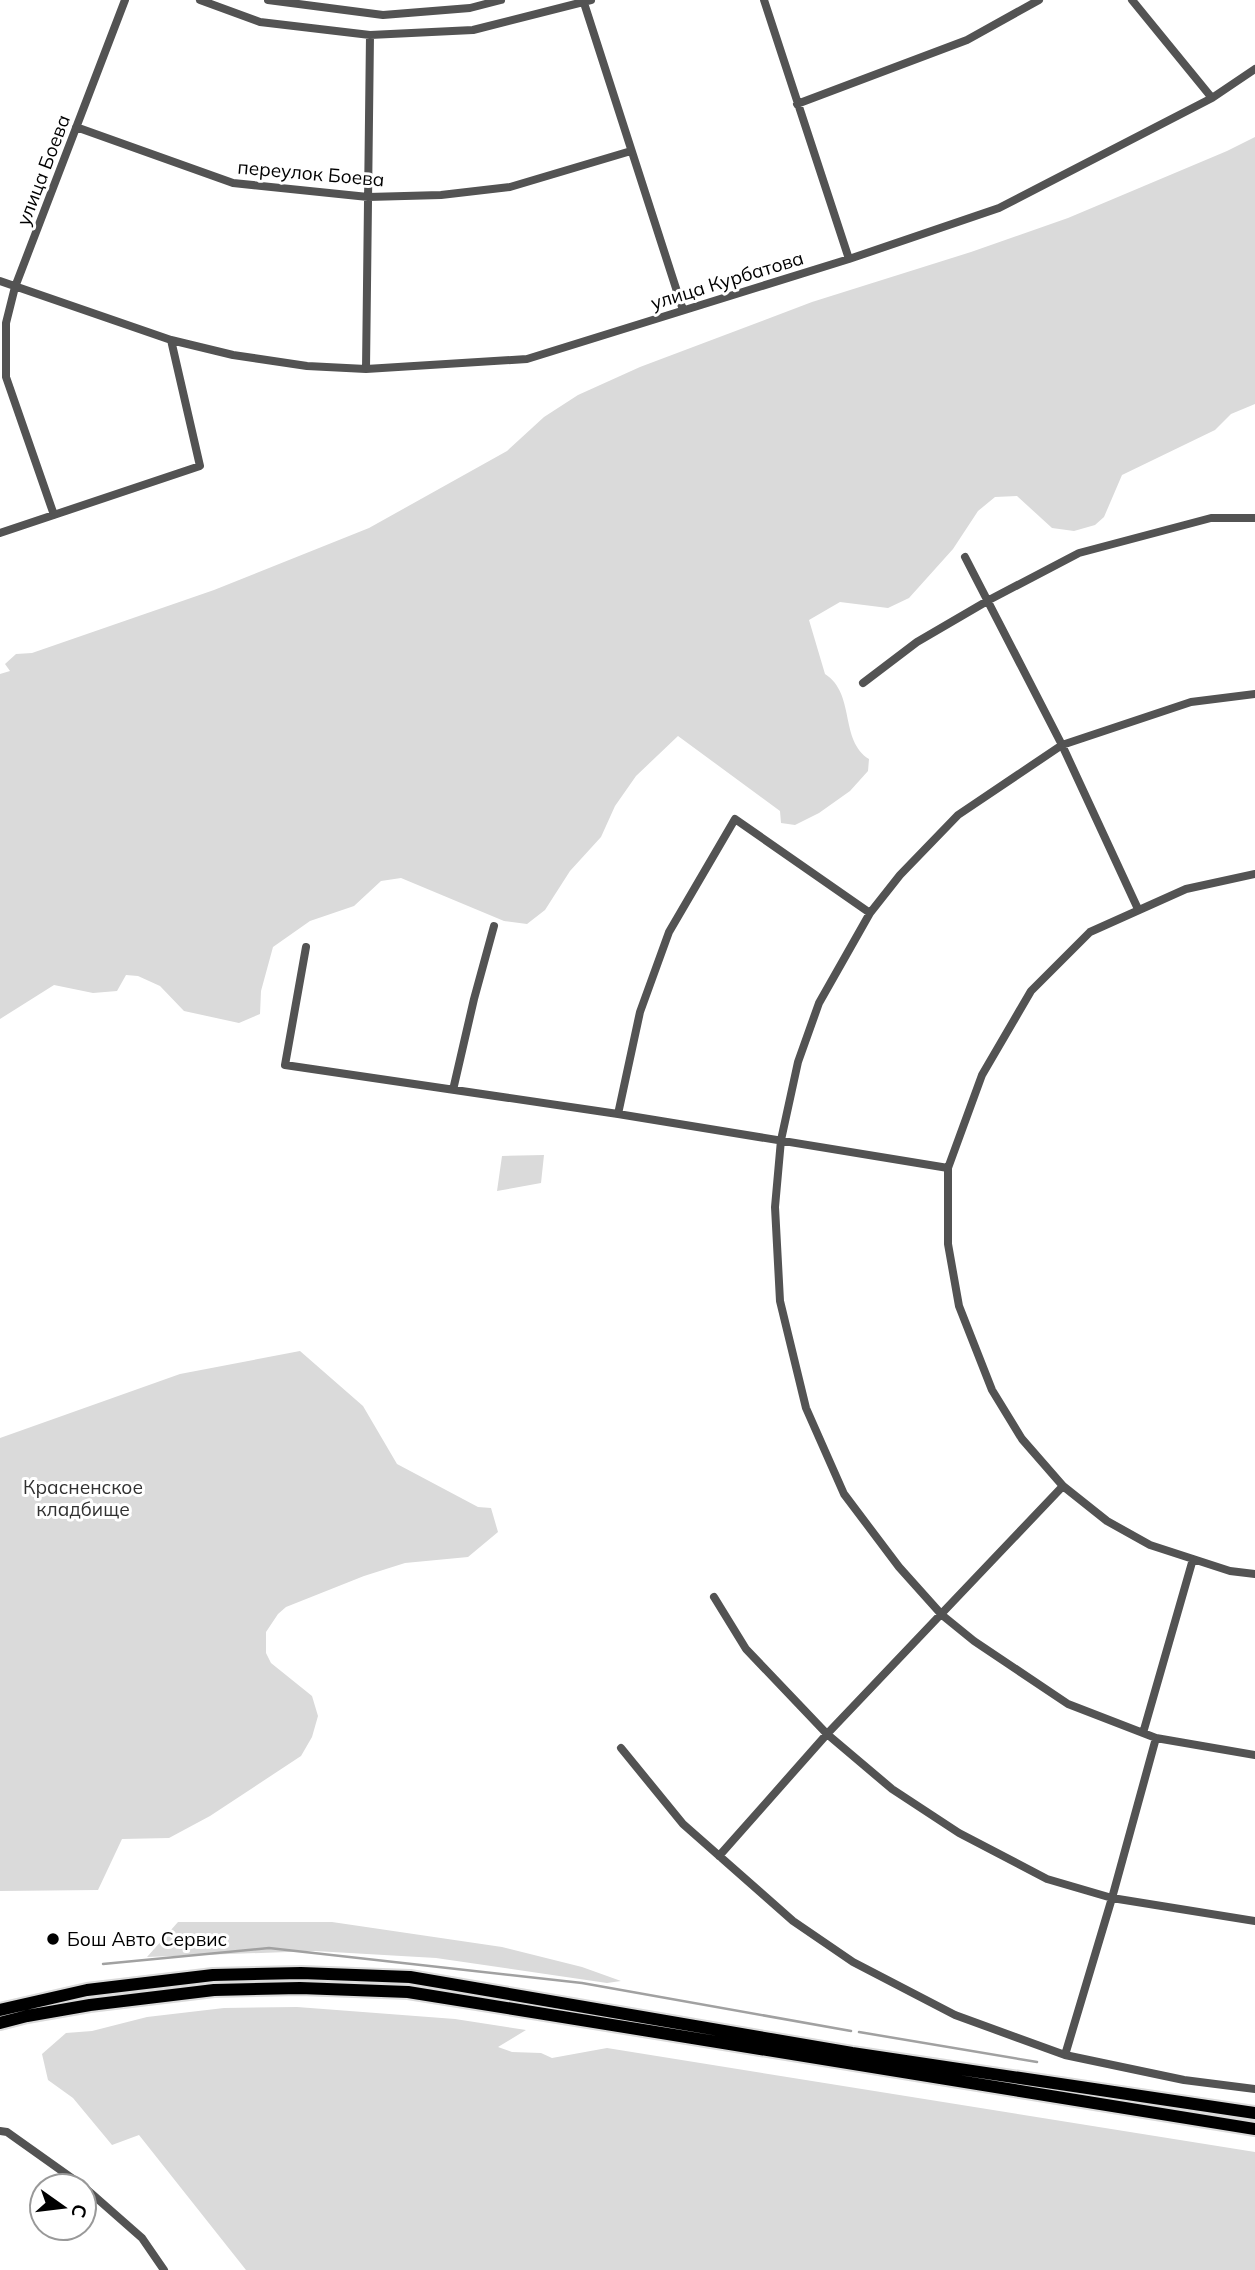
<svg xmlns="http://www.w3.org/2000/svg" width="1255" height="2270" font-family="Mulish,sans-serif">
<rect width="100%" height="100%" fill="#fff"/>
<path fill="#dadada" d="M1255,137V404L1231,414L1215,430L1122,475L1104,517L1095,525L1074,531L1052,528L1017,496L995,497L978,511L953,549L909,598L888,608L840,602L809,620L825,674C856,694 839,740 869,759L868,771L850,791L819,813L795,825L781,823L780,811L678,736L636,776L615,806L601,837L570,871L545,910L527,924L504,921L401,878L381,881L354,906L310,921L273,947L261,991L260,1014L239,1023L184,1011L160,986L138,976L126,975L117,991L93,993L54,985L0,1019V674L10,671L5,664L16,654L32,653L214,590L369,528L507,451L544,417L578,395L640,367L812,302L971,252L1068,218L1227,151Z
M544,1155L541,1183L497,1191L502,1156Z
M300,1351L363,1406L397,1464L478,1507L491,1508L498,1532L468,1557L405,1563L364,1576L286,1607L278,1614L266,1632V1653L271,1663L312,1696L318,1716L312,1737L301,1756L210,1816L169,1838L122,1839L98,1890L0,1891V1438L180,1374Z
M178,1922H332L502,1947L582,1967L621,1981L607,1983L436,1958L315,1951L147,1957Z
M297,2007L455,2019L526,2030L498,2047L512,2052L541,2053L552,2058L607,2048L1255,2152V2270H246L139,2135L112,2145L73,2098L48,2080L42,2054L66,2033L92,2031L147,2017L224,2008Z"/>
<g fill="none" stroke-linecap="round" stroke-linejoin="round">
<path stroke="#a1a1a1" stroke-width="2.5" d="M103,1964L269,1948L582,1983L851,2031
M859,2032L1037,2062"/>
<g stroke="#dbdbdb" stroke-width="16">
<path id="primary" d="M0,2010L87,1990L213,1975L301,1973L410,1977L852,2053L1255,2113
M0,2023L27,2016L90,2005L214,1990L300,1988L408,1992L1255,2129"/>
</g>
<path stroke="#535353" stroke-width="8" d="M200,0L260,22L370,35L473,30L591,0
M268,0L383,15L470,8L501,0
M764,0L849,259
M1132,0L1212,98
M584,3L683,310
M797,104L967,40L1039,0
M76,127L233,183L368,197L441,195L510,187L631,151
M0,281L171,340L233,355L307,366L366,369L527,359L849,259L999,208L1212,98L1255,69
M366,369L370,35
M54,515L6,377V323L15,287L125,0
M0,533L200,466L171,340
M965,557L1062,745L1138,909
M863,683L917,642L989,600L1079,553L1211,518H1255
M1255,694L1191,702L1062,745L958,815L900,875L870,913L819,1003L798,1062L781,1140L775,1207L780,1301L806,1408L844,1494L899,1567L942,1615L974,1641L1068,1704L1156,1738L1255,1755
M1255,874L1186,889L1090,932L1031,991L982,1075L948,1168V1244L959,1306L992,1390L1022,1439L1063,1486L1107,1521L1150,1545L1230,1571L1255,1574
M306,947L285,1065L618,1114L948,1168
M453,1090L474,999L494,926
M618,1114L640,1012L669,932L735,819L870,913
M714,1597L746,1649L827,1734L892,1789L959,1833L1047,1879L1112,1898L1255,1921
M1143,1733L1193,1559
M621,1748L683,1824L793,1921L853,1962L955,2015L1065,2055L1184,2080L1255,2089
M719,1856L827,1734L1063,1486
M1065,2055L1112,1898L1156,1738
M0,2131L7,2132L83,2186
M84,2187L142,2238L164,2270"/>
<use href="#primary" stroke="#000" stroke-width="12"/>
</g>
<circle fill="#000" stroke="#fff" stroke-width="2.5" cx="53" cy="1939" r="7"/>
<g text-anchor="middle" stroke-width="6" stroke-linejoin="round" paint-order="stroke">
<g font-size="19" fill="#000" stroke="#fff">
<text transform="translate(43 170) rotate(-69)" y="7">улица Боева</text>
<text transform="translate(311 173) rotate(5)" y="7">переулок Боева</text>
<text transform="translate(727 280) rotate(-17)" y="7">улица Курбатова</text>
</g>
<g font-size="19" fill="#313131" stroke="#fff">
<text x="83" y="1494">Красненское<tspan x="83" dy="22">кладбище</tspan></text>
</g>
<g font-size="19" fill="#000" stroke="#fff" text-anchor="start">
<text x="67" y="1946">Бош Авто Сервис</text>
</g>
</g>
<g transform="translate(63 2207) rotate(104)"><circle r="33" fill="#ffffff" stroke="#999999" stroke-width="2"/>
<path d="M0-5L12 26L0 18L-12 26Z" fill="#000000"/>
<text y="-10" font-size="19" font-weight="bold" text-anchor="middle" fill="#000000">С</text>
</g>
</svg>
